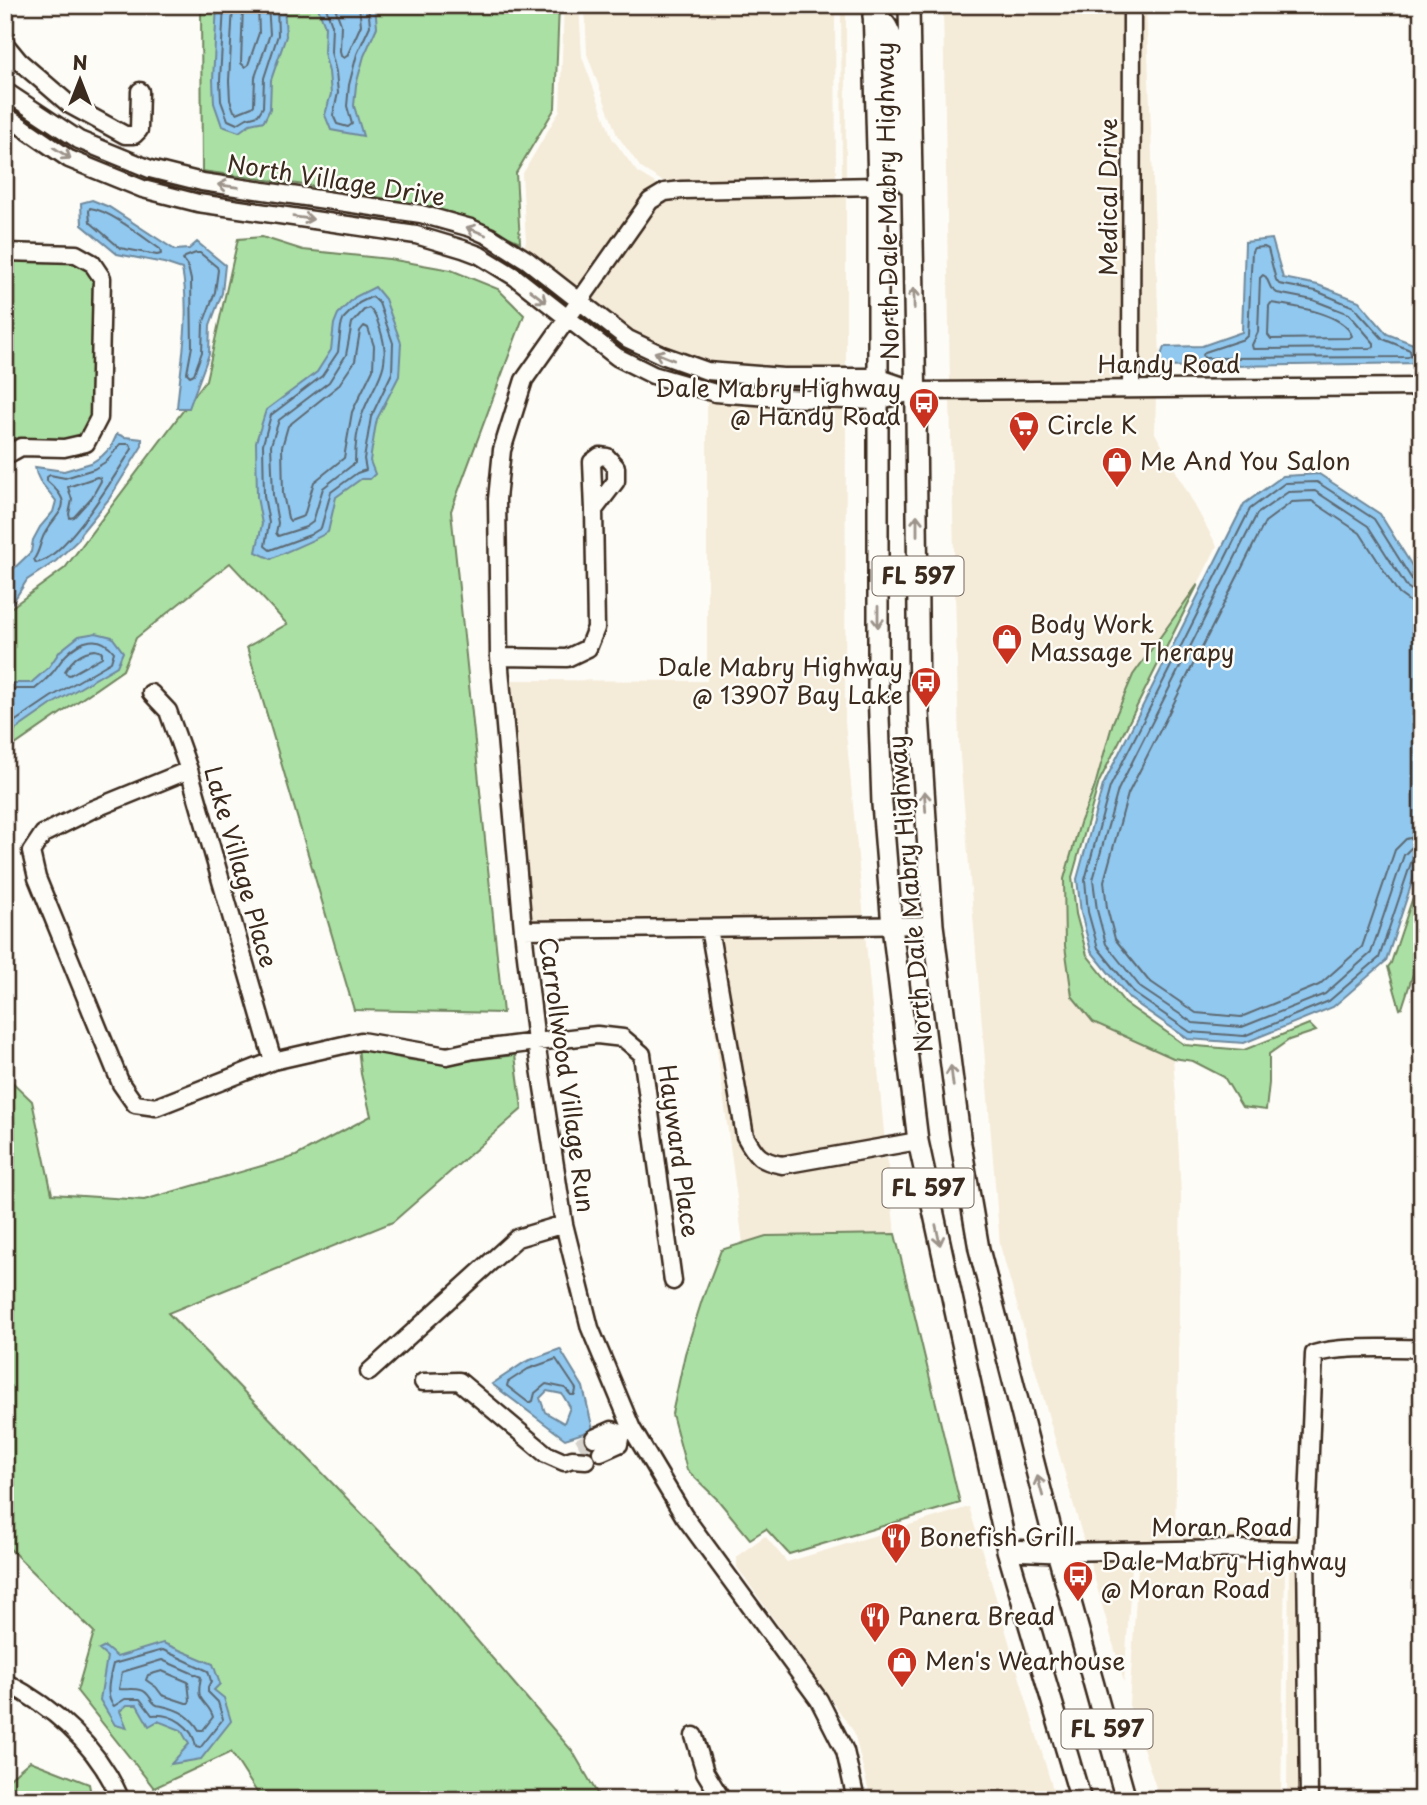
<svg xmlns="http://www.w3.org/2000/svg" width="1427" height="1805" font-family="'Playpen Sans',sans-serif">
<rect width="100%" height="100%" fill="#fdfcf7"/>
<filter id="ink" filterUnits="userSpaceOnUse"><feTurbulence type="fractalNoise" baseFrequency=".0143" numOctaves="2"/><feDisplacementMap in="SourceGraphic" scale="14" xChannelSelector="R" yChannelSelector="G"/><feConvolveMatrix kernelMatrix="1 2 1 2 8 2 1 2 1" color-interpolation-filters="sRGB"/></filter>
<g filter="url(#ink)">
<path fill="#f5ebd9" d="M564,5H579L582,57L612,138L637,172L660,186L645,196L577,290L521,248L525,245L526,241L522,175L560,110Z
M585,5H835L836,182L662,181L641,168L617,135L587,54Z
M841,5H846V179H842Z
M1139,5H1146L1160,357L1157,367V380H1138Z
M943,7H1126L1125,381L950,383Z
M846,194V370H783L717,363L708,364L664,348L632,333L588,299L655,207L667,199L682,197Z
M1156,395L1155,433L1217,546L1198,584L1133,675L1080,823L1064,879L1065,946L1072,996L1093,1022L1173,1058L1176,1098L1181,1196L1175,1536L1300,1534V1543L1085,1545L1000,1245L959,744L950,398Z
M707,399L719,402L720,401L782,406L846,408L845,722L864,919L529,922L508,680L707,681Z
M865,933L885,1143L783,1158L769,1155L760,1149L752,1134L717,936Z
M702,936H704L739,1138L750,1158L766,1170L783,1173L887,1158L895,1234L766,1236L743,1243Z
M969,1507L1056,1800H869V1792L854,1732L737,1567V1556L765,1536L787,1562Z
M1230,1557L1300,1558L1302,1800H1287L1289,1562L1285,1559L1135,1561L1132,1566L1124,1682L1089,1559Z
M1285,1565L1281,1800H1160L1129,1705L1138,1566Z"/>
<path fill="#aae0a3" stroke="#728560" stroke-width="2" d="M201,5H559L555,108L516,173L520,242L453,213L348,191L202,171Z
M262,237L303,250L389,259L451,270L498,289L524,315L451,511L503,1013L354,1010L247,647L287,624L230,563L136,638L123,670L5,752V612L65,568L206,380L238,239Z
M5,260L74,262L87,269L95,281L93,416L82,436L64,441L5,447Z
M1198,584L1099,782L1072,877L1076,914L1087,955L1125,1003L1185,1045L1244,1050L1309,1024L1316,1031L1289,1040L1269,1054V1083L1266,1110L1242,1107L1224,1077L1193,1061L1173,1058L1093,1022L1072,996L1065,946L1064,879L1080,823L1094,789L1113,722L1133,675Z
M1422,870V946L1402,1008L1400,1009L1388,967L1391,963Z
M358,1047L404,1059L441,1064L515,1055L522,1109L393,1222L168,1313L419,1573L573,1752L601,1800H262L231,1752L154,1788L77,1691L94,1632L5,1544V1075L32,1101L52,1194L144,1200L296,1156L371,1116L361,1074Z
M895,1234L960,1503L789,1554L766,1529L750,1539L718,1500L687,1470L672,1414L685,1354L702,1300L721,1250L766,1236Z
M30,1761L89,1784L92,1800H5V1782Z"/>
<path fill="#91c8ef" stroke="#6f899b" stroke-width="2" fill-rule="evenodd" d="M217,5H284L286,36L271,80L270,109L264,121L250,124L239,132L222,126L214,103L213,80Z
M317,5L375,6L377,27L364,56L356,85L354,106L363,136L331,130L325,115L331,94L329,72L324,53L325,26Z
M92,200L109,207L175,250L189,249L197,242L225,265L222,293L210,325L209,354L189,408H177C181,362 191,315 182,269L164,263L117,254L82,225L81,203Z
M1272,239L1283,278L1318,285L1359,301L1387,334L1421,347V363L1157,367L1164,347L1202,346L1242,332L1245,242Z
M375,287L385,299L401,343L399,376L377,419L375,429L370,461L375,474L370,479H361L336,497L328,532C310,543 290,549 271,559L256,552L262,524L257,497L256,442L266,410L317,372L331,350L334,324L338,314L355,297Z
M117,434L125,437L142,439V446L109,499L81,533L79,539L56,561L27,580L13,602L5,607V577L31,552L33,540L40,527L53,512L56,501C48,489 37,483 35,467L64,471L91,463L102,456L111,447Z
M1319,474L1380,514L1422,582V852L1386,961L1333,1007L1244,1043L1188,1039L1130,999L1091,951L1081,913L1077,879L1103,785L1244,504L1283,476Z
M96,633L112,637L123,652L117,666L54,703L5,737V683H31L49,667L60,651L79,636Z
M560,1349L583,1387L593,1430L565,1439L492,1384L525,1362ZM547,1391L562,1394L570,1407L564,1423L545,1412L540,1398Z
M163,1643L213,1664L220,1684L214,1690L224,1698L231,1721L201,1759L171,1764L189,1744L181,1730L158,1721L149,1726L137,1705H127L120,1711L127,1728L115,1725L100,1700L107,1657L99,1650L105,1647L117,1657Z"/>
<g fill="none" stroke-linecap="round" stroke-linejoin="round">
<path stroke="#5d6972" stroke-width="2" d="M224,5L220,81L221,101L228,120L237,124L247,118L258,115L263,107L264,78L278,35L277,5
M233,5L229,81L230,100L234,111L237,113L252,107L254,105L255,77L270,34L268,5
M243,5L241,63L245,67L248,65L259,33L258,5
M325,5L332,25L331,52L336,72L338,93L333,115L337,124L348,127L352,124L347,106L349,85L357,54L370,26L368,5
M334,5L341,24L340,51L341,56L344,58L347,56L361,25L359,5
M90,208C109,210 143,237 160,249L161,254L157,255L120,248L90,222L89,211Z
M1264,247L1268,249L1276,280L1279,284L1316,291L1354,307L1383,339L1410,350L1411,355L1408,357L1204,358L1203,355L1205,352L1244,339L1248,335L1252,251L1254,248Z
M196,253H200L217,267L218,270L215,292L203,324L202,352L194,374L190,376L187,373L192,346L191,280L188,267L183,260L185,257Z
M1263,275L1266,277L1271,288L1277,293L1313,300L1349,314L1374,343V347L1371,348L1253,349L1252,345L1258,332L1260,278Z
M371,297L374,298L379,303L393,343L392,373L371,417L364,459L366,470L357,473L331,492L321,528L310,535L270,550L265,546L269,523L264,496L263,444L271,415L322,376L338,352L341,326L344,318L359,303Z
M1271,303C1293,306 1344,313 1352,336L1349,338L1271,339L1268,335L1269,306Z
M369,308C376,314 378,323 381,332C393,370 373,383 362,415C357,429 355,448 355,463L323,488L313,522L306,527L278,536L276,533L278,523L273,495L271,445L279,420L329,382L346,355L352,323L364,310Z
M364,326L368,328L374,346L373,369L352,412L344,458L314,482L304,516L290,521L288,518L283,494L282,447L288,426L338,386L355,361L360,331Z
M120,444H130L132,449C115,475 65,559 36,563L34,559C40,551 40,541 45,533C59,509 76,506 47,481V477L50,475L65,478L94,469L107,461Z
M97,477L100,478L101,481L92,497L74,517L70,518L69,514L72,500L68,487Z
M1422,584H1417L1413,581L1374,519L1317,482L1285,483L1250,509L1110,787L1085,880L1088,912L1098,948L1135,994L1190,1032L1244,1036L1329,1001L1379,958L1412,860L1416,855L1422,854
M1422,593L1414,592L1407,587L1368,526L1315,491L1288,492L1257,514L1118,790L1093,880L1097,910L1106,944L1141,988L1193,1023L1242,1027L1325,994L1371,953L1404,855L1411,848L1422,846
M1422,603L1410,602L1399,594L1360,533L1312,501L1292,502L1265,522L1128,794L1104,881L1107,908L1115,939L1148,980L1196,1013L1241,1017L1319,985L1362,947L1395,850L1406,839L1422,835
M95,650L102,652V657L70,675L66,674L65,671C73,659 81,651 95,650Z
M5,689H35C41,684 47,679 52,673C57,668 60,661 66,655C80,640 100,633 114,652L111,662L51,697L5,728
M556,1359L576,1389L575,1395H571L565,1388L546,1384L535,1393L533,1401L529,1403L507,1386L508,1382L528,1369Z
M163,1650L208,1671L211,1681L208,1687V1692L218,1702L223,1719L200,1748L196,1747C193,1726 172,1713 152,1715L140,1699H125L114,1706C104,1696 110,1677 113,1664Z
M162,1660L201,1677C200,1683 198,1690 200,1696C203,1704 210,1706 213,1717L203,1730H199C191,1716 178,1709 162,1706C161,1705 158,1706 157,1705C150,1702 150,1692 141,1690C134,1688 125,1690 119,1689L122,1672Z
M162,1671L188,1682L190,1700L189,1703H186L162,1695L156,1687L146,1680L148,1675Z"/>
<path stroke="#d6d2cc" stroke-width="16" stroke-dasharray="16 8" stroke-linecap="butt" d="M579,1446L594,1438"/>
<g stroke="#3b2a1e" stroke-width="21">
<path id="minor" d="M5,44L19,61L70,105L125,135H134L139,130L140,91
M5,91L79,140L150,169L202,182L421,214L471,228L489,236L527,260L628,339L662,355L707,371L783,377H877L915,390
M5,115L69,159L143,189L198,203L416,235L463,249L479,255L515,277L617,357L653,375L715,393L782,398L877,401L916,391L1422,387
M5,252L76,254L92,263L102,278L99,418L86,443L64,448L21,447L5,456
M1131,388L1132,5
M499,657L567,658L588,648L596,628L594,510L616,481V467L607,457L600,456L592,462L594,510
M151,693L168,711L189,770L273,1061
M189,770L91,810L43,834L31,852L37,878L121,1084L135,1104L156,1107L273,1061L361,1041L447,1056L474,1050L536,1042L597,1035L623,1038L642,1054L673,1281
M709,928L745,1136C756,1156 760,1161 782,1165L918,1141
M523,930L933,925
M369,1372L517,1238L564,1224
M423,1382L459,1381L546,1454L564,1462L572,1459L586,1460
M594,1438L612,1430L621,1433L632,1429
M601,1452L619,1444L621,1433
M1057,1552L1236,1549L1306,1550
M5,1682C55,1708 98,1747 121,1800
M694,1736L705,1772L722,1800
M856,1800L845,1751L819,1700L684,1516L632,1429L590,1328L564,1224L536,1042L523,930L499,657L497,499L502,450L524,380L650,201L665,192L682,190L878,186
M1309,1800L1306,1550L1314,1354C1343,1345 1391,1349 1422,1348"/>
</g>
<g stroke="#3b2a1e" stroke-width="24">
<path id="major" d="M873,5L878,186V688L882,804L892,926L918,1141L1007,1550L1081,1800
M909,5L916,415L919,713L933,925L961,1144L979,1249L1057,1552L1126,1800
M873,16C885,20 888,27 892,38L896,153L907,184
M1007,1550L1057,1552"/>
</g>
<use href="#minor" stroke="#fdfcf7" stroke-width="16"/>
<use href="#major" stroke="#fdfcf7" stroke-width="19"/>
</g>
<defs><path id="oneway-shaft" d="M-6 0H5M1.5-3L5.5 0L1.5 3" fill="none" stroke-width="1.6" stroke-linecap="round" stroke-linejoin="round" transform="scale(1.75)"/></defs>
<g stroke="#9c938a">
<use href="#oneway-shaft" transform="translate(62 153) rotate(33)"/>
<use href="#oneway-shaft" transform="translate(228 186) rotate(-172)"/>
<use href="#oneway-shaft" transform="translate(303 218) rotate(8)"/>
<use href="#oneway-shaft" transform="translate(476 231) rotate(-158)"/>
<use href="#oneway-shaft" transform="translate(538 296) rotate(38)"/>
<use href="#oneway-shaft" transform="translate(914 298) rotate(-91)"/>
<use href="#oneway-shaft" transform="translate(664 356) rotate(-158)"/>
<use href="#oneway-shaft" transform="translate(917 525) rotate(-90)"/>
<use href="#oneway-shaft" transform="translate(878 617) rotate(90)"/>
<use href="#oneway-shaft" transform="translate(925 801) rotate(-94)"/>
<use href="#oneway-shaft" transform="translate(952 1076) rotate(-97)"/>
<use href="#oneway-shaft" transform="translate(938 1235) rotate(78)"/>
<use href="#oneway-shaft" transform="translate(1040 1486) rotate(-105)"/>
</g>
</g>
<defs>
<g id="bus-pin" transform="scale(1.575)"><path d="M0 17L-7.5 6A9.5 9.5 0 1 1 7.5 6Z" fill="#c8321e" stroke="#fdfcf7"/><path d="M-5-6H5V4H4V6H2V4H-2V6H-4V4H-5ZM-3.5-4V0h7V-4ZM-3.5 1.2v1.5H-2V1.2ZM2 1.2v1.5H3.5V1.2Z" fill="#fff"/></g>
<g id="supermarket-pin" transform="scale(1.575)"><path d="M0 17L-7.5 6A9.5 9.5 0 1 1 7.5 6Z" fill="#c8321e" stroke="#fdfcf7"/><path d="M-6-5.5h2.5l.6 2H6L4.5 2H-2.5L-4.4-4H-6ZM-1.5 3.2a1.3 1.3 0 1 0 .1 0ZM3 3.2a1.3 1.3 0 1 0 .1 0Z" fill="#fff"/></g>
<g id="shop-pin" transform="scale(1.575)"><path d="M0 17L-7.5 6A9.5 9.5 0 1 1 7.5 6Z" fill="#c8321e" stroke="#fdfcf7"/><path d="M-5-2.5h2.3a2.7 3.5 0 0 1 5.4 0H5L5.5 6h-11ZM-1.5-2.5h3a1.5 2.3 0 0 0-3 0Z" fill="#fff"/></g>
<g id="restaurant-pin" transform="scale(1.575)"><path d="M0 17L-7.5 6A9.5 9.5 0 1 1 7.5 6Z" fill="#c8321e" stroke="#fdfcf7"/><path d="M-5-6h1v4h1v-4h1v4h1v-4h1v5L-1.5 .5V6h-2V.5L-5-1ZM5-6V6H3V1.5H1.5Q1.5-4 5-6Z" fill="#fff"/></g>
</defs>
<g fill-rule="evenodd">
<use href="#bus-pin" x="924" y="403"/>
<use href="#supermarket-pin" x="1024" y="426"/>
<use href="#shop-pin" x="1117" y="462"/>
<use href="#shop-pin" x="1007" y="639"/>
<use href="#bus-pin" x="926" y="682"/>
<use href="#restaurant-pin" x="896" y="1538"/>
<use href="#bus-pin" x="1078" y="1576"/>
<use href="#restaurant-pin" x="875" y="1617"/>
<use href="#shop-pin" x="902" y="1662"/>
</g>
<g text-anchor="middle" stroke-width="5" stroke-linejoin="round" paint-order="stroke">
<g fill="#fdfcf7" stroke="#75695f" stroke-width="2">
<rect x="872.5" y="556.5" width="91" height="39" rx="5"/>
<rect x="882.5" y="1168.5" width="91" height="39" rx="5"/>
<rect x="1061.5" y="1709.5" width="91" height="39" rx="5"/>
</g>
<g font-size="23" font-weight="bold" fill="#3b2a1e">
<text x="918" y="584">FL 597</text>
<text x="928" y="1196">FL 597</text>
<text x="1107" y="1737">FL 597</text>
</g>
<g font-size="24" fill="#3b2a1e" stroke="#fdfcf7">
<text transform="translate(336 181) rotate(9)" y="8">North Village Drive</text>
<text transform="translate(1109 197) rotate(-90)" y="8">Medical Drive</text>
<text transform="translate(888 201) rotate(-91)" y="8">North Dale Mabry Highway</text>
<text x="1169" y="373">Handy Road</text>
<text transform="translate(240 867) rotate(74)" y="8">Lake Village Place</text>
<text transform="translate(911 894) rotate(-95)" y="8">North Dale Mabry Highway</text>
<text transform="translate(566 1075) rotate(82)" y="8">Carrollwood Village Run</text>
<text transform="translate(678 1151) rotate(82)" y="8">Hayward Place</text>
<text x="1222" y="1536">Moran Road</text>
</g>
<g font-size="24" fill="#3b2a1e" stroke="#fdfcf7" text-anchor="start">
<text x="901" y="397" text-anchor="end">Dale Mabry Highway<tspan x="901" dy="28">@ Handy Road</tspan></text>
<text x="1047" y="434">Circle K</text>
<text x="1140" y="470">Me And You Salon</text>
<text x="1030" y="633">Body Work<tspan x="1030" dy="28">Massage Therapy</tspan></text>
<text x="903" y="676" text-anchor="end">Dale Mabry Highway<tspan x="903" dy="28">@ 13907 Bay Lake</tspan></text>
<text x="919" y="1546">Bonefish Grill</text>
<text x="1101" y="1570">Dale Mabry Highway<tspan x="1101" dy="28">@ Moran Road</tspan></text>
<text x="898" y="1625">Panera Bread</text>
<text x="925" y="1670">Men's Wearhouse</text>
</g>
</g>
<rect width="1427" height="1805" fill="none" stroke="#fdfcf7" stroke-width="28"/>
<rect x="14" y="14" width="1399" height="1777" fill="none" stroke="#3b2a1e" stroke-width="2.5" filter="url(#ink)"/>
<g transform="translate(80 80)" stroke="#fdfcf7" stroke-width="5" paint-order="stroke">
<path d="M0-5L12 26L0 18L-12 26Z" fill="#3b2a1e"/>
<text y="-10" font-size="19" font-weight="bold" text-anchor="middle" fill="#3b2a1e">N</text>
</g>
</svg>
